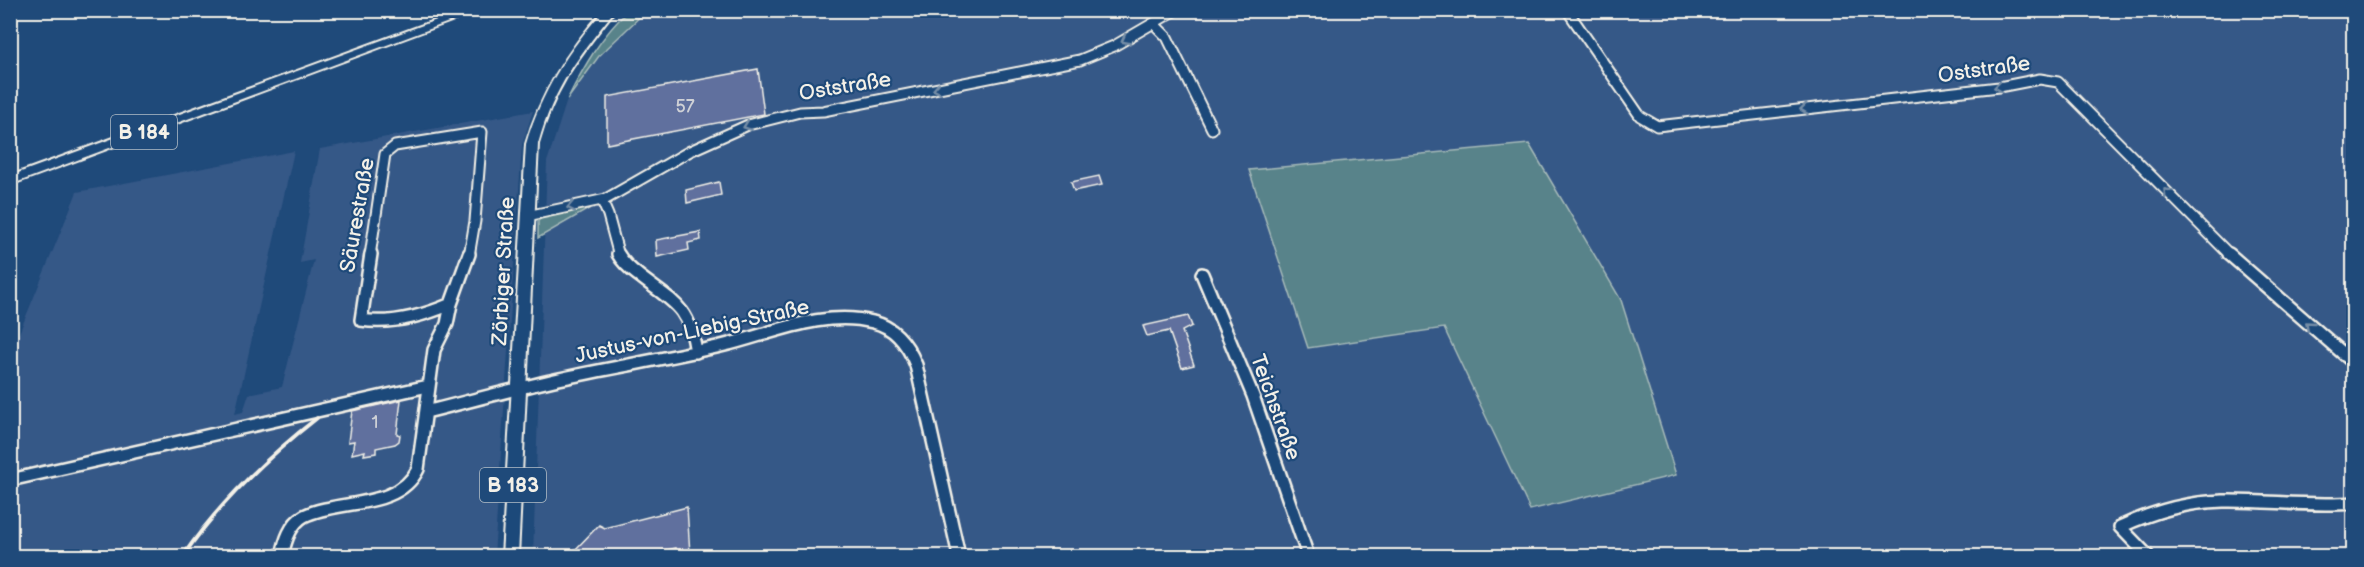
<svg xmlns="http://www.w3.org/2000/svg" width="2364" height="567" font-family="'Balsamiq Sans',sans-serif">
<rect width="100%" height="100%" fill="#1f4a7a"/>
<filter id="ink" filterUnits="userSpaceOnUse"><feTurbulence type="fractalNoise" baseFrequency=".0167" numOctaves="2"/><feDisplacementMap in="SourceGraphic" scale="12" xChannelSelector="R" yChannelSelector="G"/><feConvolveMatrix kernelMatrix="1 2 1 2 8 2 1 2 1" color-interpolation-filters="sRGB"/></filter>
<g filter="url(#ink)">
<path fill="#365887" d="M646,11H2353V556H533L547,162L567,100L599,56Z
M533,111L522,145L494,556H11V353L77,192L294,151L235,414L243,412L249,394L282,387L314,260L300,263L320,149Z"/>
<path fill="#59838a" stroke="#a6bab9" stroke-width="1.5" d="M629,10L646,11L599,56L567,100C584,66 601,36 629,10Z
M1529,144L1621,300L1676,475L1530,510L1444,328L1308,348L1249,170Z
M592,207L538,238V221L543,217Z"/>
<path fill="#60709e" stroke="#f4f1e8" stroke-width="1.5" d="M758,69L764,114L607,144V97Z
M1099,176L1102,185L1074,191L1071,182Z
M719,182L721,195L687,203L686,190Z
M700,232L701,240L688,243L689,250L657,257L656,240Z
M1188,316L1192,326L1182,331L1194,365L1182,368L1169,331L1147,336L1143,326Z
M401,400L397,434L400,435L399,441L395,444L376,448V453L364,455L365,451L352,454L354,441L348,442L352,411Z
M687,507L690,554L677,556L676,548L641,556H581L573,552L599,525L605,528Z"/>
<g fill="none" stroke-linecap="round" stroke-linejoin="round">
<g stroke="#f4f1e8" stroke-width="13">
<path id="minor-far1" d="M1567,10L1640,116L1657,126L1999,87L2040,79L2058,82L2231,256
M1154,24L1167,37L1212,129
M602,201L608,215L619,256
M527,216L606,199L690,151L748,125L800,112L823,111L1080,60L1114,46L1176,10
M370,256L385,154L395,146L482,132L475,221L469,256"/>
</g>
<g stroke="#f4f1e8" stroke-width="16">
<path id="minor" d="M371,254L361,320C392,325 423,316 451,304
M618,254C623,263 630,269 638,275C672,302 689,305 696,352
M2229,254L2354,363
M1202,274L1253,396L1308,556
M451,304L469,254
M426,412C470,401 514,389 559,379C614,367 670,358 725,345C771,334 824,309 873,322C895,327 908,345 916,365L959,556
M10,480L428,386
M282,556C285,541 290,524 304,516C339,499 398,510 418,469L434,350L447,324L451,304
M2148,556L2120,527C2152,512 2188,502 2223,501C2267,500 2310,507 2354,503"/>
</g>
<g stroke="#f4f1e8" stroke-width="4">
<path id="major" d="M464,10H481L10,185V176Z
M604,10H615C578,58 555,84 538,144L518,556H502L526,144C541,93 568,50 604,10Z"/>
</g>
<use href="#minor-far1" stroke="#1f4a7a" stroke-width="9"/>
<use href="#minor" stroke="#1f4a7a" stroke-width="11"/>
<use href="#major" fill="#1f4a7a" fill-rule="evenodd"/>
<path stroke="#f4f1e8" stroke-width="4" d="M183,556C220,502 266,458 317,418"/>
</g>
<defs><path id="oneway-chevron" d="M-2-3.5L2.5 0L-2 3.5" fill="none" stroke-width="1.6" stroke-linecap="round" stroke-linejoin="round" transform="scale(1.5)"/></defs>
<g stroke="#748da6">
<use href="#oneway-chevron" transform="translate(1125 40) rotate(152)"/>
<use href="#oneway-chevron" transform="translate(1998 87) rotate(172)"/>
<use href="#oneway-chevron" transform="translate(937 89) rotate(169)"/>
<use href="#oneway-chevron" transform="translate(1804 109) rotate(173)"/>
<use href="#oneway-chevron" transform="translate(747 126) rotate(159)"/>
<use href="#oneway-chevron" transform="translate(2167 192) rotate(-134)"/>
<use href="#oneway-chevron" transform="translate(571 207) rotate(169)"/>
<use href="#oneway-chevron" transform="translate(2309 325) rotate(-139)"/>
</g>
</g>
<g text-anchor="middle" stroke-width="4.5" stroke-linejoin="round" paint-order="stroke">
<g font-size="18" fill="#cfd1d6">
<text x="685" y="112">57</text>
<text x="375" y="428">1</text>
</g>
<g fill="#1f4a7a" stroke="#b4bfc7" stroke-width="1.5">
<rect x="111" y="115" width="66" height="34" rx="4.5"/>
<rect x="480" y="468" width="66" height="34" rx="4.5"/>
</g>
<g font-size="20" font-weight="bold" fill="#f4f1e8">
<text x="144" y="139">B 184</text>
<text x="513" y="492">B 183</text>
</g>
<g font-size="21" fill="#f4f1e8" stroke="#1f4a7a">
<text transform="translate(1984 69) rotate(-8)" y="7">Oststraße</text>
<text transform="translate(845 86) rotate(-9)" y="7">Oststraße</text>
<text transform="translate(357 215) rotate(-80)" y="7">Säurestraße</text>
<text transform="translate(503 271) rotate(-87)" y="7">Zörbiger Straße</text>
<text transform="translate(692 331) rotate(-12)" y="7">Justus-von-Liebig-Straße</text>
<text transform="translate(1276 407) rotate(70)" y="7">Teichstraße</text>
</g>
</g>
<rect width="2364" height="567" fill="none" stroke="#1f4a7a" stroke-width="36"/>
<rect x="18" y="18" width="2328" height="531" fill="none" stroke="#f4f1e8" stroke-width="2" filter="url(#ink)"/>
</svg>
